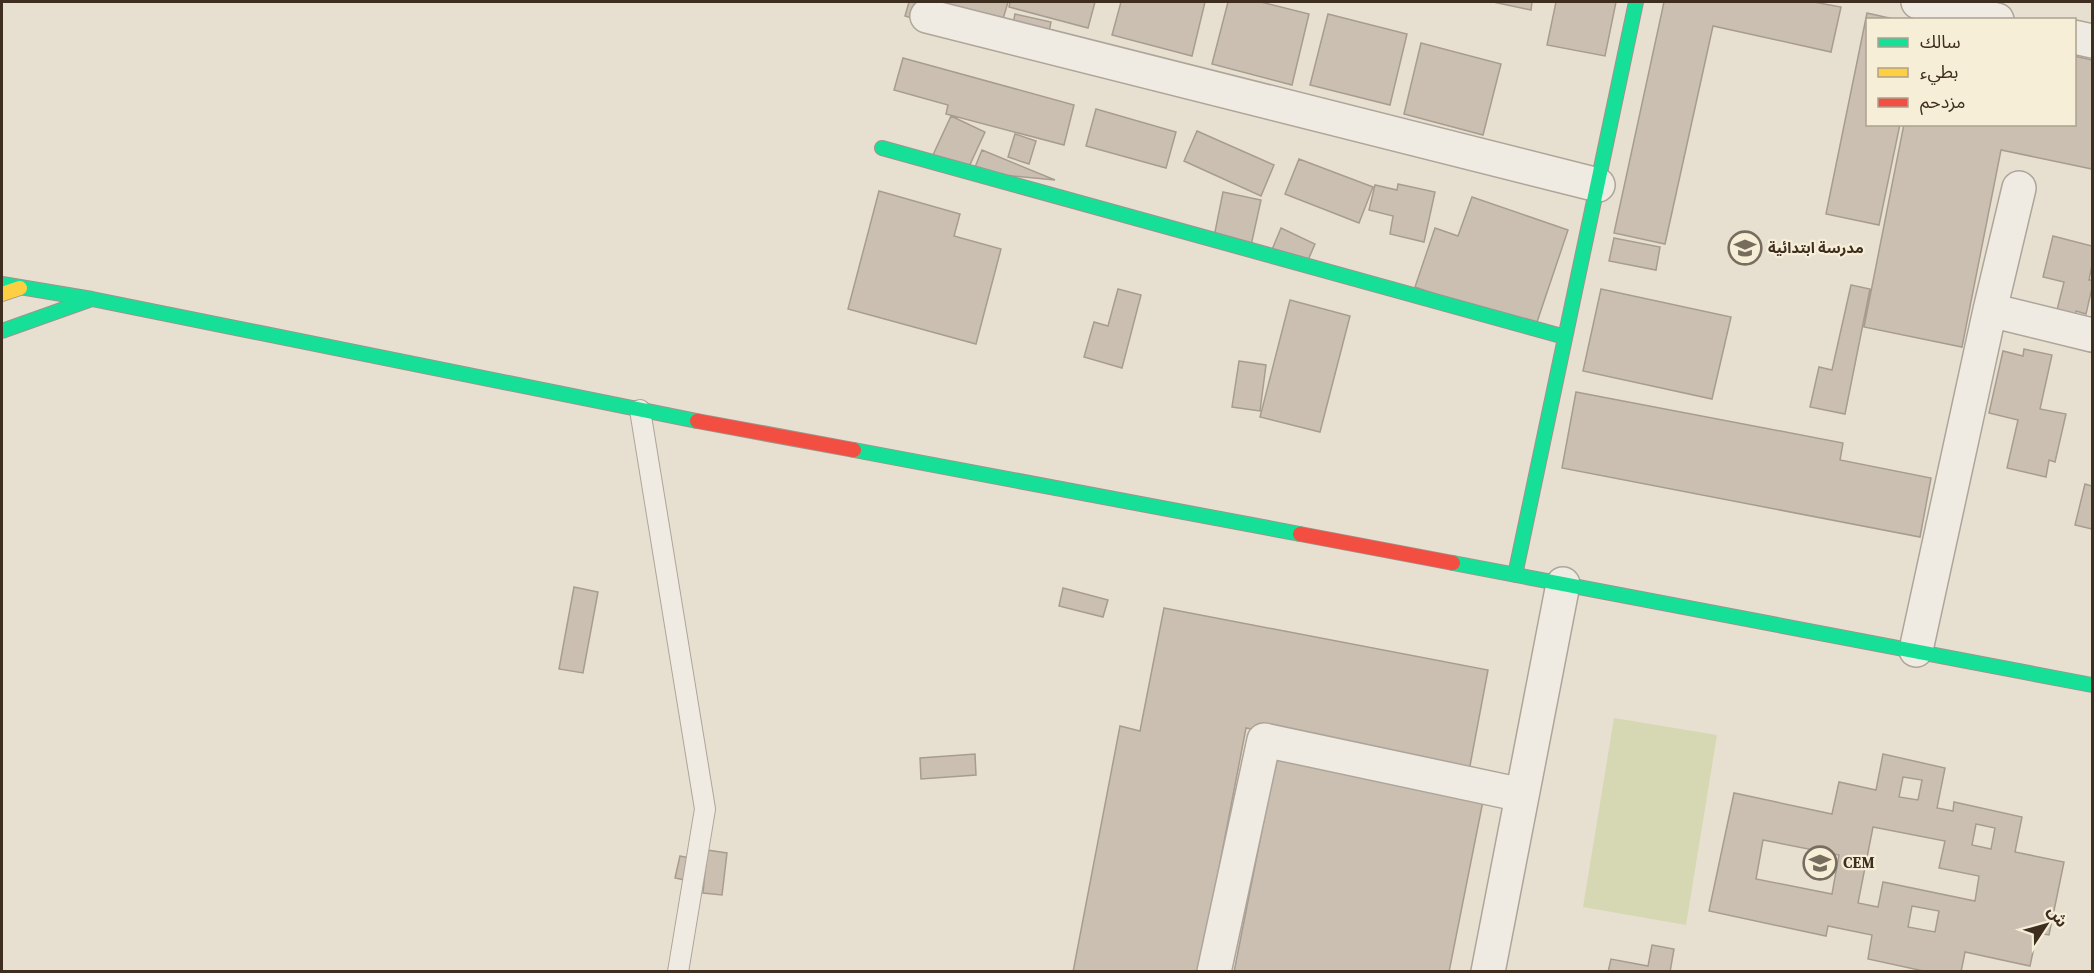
<svg xmlns="http://www.w3.org/2000/svg" width="2094" height="973" font-family="'Source Serif 4','Noto Sans Arabic',serif">
<rect width="100%" height="100%" fill="#e7e0d1"/>
<path fill="#d6d7b3" d="M1614,718L1717,735L1686,925L1583,907Z"/>
<path fill="#cbbfb2" stroke="#a89c90" stroke-width="1.5" fill-rule="evenodd" d="M909,2H1008L996,43L905,16Z
M1010,2H1095L1088,28L1009,7Z
M1121,2H1205L1192,56L1112,35Z
M1228,2H1261L1309,14L1292,85L1212,64Z
M1493,2H1532L1531,10Z
M1556,2H1616L1605,56L1547,45Z
M1664,2H1814L1841,7L1831,52L1713,26L1665,244L1614,233Z
M1867,13L1898,20H1868V124H1900L1879,225L1826,214Z
M1015,14L1051,22L1045,50L1009,42Z
M1328,14L1407,34L1390,105L1310,85Z
M1421,43L1501,64L1483,135L1404,114Z
M2074,56L2092,60V169L2001,150L1962,347L1864,327L1904,124H2074Z
M903,58L1074,105L1064,145L946,114L948,105L894,90Z
M1096,109L1176,132L1166,168L1086,146Z
M951,116L985,132L967,171L933,155Z
M1197,131L1274,165L1261,196L1184,161Z
M1015,134L1036,141L1029,164L1008,157Z
M982,150L1055,180L973,172Z
M1299,159L1373,187L1359,223L1285,194Z
M1398,184L1435,192L1424,242L1390,234L1393,216L1369,210L1375,185L1397,190Z
M879,191L960,214L954,236L1001,249L976,344L848,309Z
M1223,192L1261,200L1250,250L1213,242Z
M1472,197L1568,230L1535,328L1415,287L1435,228L1458,236Z
M1281,228L1315,244L1305,267L1271,252Z
M2053,236L2092,246V265L2089,280H2092V288L2086,314L2076,311L2073,327L2054,322L2064,282L2043,277Z
M1614,238L1660,247L1656,270L1609,261Z
M1851,285L1870,289L1845,414L1810,407L1819,367L1832,370Z
M1118,289L1141,295L1122,368L1084,357L1094,322L1108,326Z
M1601,289L1731,317L1712,399L1583,371Z
M1290,300L1350,316L1320,432L1260,417Z
M2024,349L2052,355L2040,409L2066,414L2055,462L2049,460L2046,477L2007,468L2018,420L1989,413L2003,351L2023,356Z
M1239,361L1266,365L1260,411L1232,407Z
M1576,392L1843,443L1840,460L1931,478L1920,537L1562,468Z
M2085,484L2092,486V529L2075,525Z
M574,587L598,592L583,673L559,669Z
M1063,588L1108,600L1103,617L1059,606Z
M1164,608L1488,670L1469,771L1246,728L1199,972H1073L1120,726L1140,731Z
M975,754L976,775L921,779L920,758Z
M1277,754L1484,796L1449,972H1234Z
M1883,754L1945,768L1937,808L1953,811L1954,802L2022,817L2015,852L2064,862L2049,935L2037,933L2030,966L1965,952L1961,972H1928L1868,959L1872,935L1828,926L1826,936L1709,911L1734,793L1832,814L1839,782L1876,790ZM1873,827L1945,841L1939,868L1979,876L1975,901L1883,882L1878,907L1858,903ZM1763,840L1839,855L1832,894L1756,879Z
M1903,777L1922,780L1918,800L1899,797Z
M1976,824L1995,828L1991,849L1972,845Z
M707,850L727,853L722,895L703,893Z
M680,856L690,858L685,880L675,878Z
M1912,906L1939,911L1935,932L1908,927Z
M1652,945L1674,949L1670,972H1608L1611,959L1648,966Z"/>
<g fill="none" stroke-linecap="round" stroke-linejoin="round">
<g stroke="#ada599" stroke-width="22">
<path id="lane" d="M640,410L705,809L678,972"/>
</g>
<g stroke="#ada599" stroke-width="36">
<path id="street" d="M1918,2L1997,20
M927,16L1598,185
M2074,37L2092,41
M1990,310L2092,335
M1916,650L1990,310L2019,188
M1214,972L1264,740L1522,795
M1488,972L1563,584"/>
</g>
<g stroke="#9c958a" stroke-width="16">
<path id="fast" d="M882,148L1565,337
M2,284L92,299L697,421
M2,331L92,299
M854,450L1300,534
M1453,563L2092,685
M1515,575L1636,2"/>
</g>
<g stroke="#9c958a" stroke-width="16">
<path id="slow" d="M2,294L20,288"/>
</g>
<g stroke="#9c958a" stroke-width="16">
<path id="jam" d="M697,421L854,450
M1300,534L1453,563"/>
</g>
<use href="#lane" stroke="#efebe3" stroke-width="20"/>
<use href="#street" stroke="#efebe3" stroke-width="33"/>
<use href="#fast" stroke="#16e098" stroke-width="14"/>
<use href="#slow" stroke="#ffcf43" stroke-width="14"/>
<use href="#jam" stroke="#f24e42" stroke-width="14"/>
</g>
<defs>
<g id="school-ring" transform="scale(1.725)"><circle r="9.5" fill="#f7eed8" stroke="#786c5e" stroke-width="1.5"/><path d="M0-5L7-2L0 1L-7-2ZM-4 1L0 2.5L4 1V4Q0 6-4 4Z" fill="#786c5e"/></g>
</defs>
<g fill-rule="evenodd">
<use href="#school-ring" x="1745" y="248"/>
<use href="#school-ring" x="1820" y="863"/>
</g>
<g text-anchor="middle" stroke-width="4.5" stroke-linejoin="round" paint-order="stroke">
<g font-size="15" font-weight="bold" fill="#3d2e20" stroke="#f7eed8" text-anchor="start">
<text x="1768" y="253">مدرسة ابتدائية</text>
<text x="1843" y="868">CEM</text>
</g>
</g>
<rect width="2094" height="973" fill="none" stroke="#3d2e20" stroke-width="6"/>
<rect x="1866" y="18" width="210" height="108" fill="#f7eed8" stroke="#ada18e" stroke-width="1.5"/>
<rect x="1878" y="38" width="30" height="9" fill="#16e098" stroke="#ada18e" stroke-width="1.5"/>
<text x="1920" y="48" font-size="18" fill="#3d2e20">سالك</text>
<rect x="1878" y="68" width="30" height="9" fill="#ffcf43" stroke="#ada18e" stroke-width="1.5"/>
<text x="1920" y="78" font-size="18" fill="#3d2e20">بطيء</text>
<rect x="1878" y="98" width="30" height="9" fill="#f24e42" stroke="#ada18e" stroke-width="1.5"/>
<text x="1920" y="108" font-size="18" fill="#3d2e20">مزدحم</text>
<g transform="translate(2046 925) rotate(54)" stroke="#f7eed8" stroke-width="4.5" paint-order="stroke">
<path d="M0-4.5L10 22L0 15L-10 22Z" fill="#3d2e20"/>
<text y="-9" font-size="16" font-weight="bold" text-anchor="middle" fill="#3d2e20">ش</text>
</g>
</svg>
